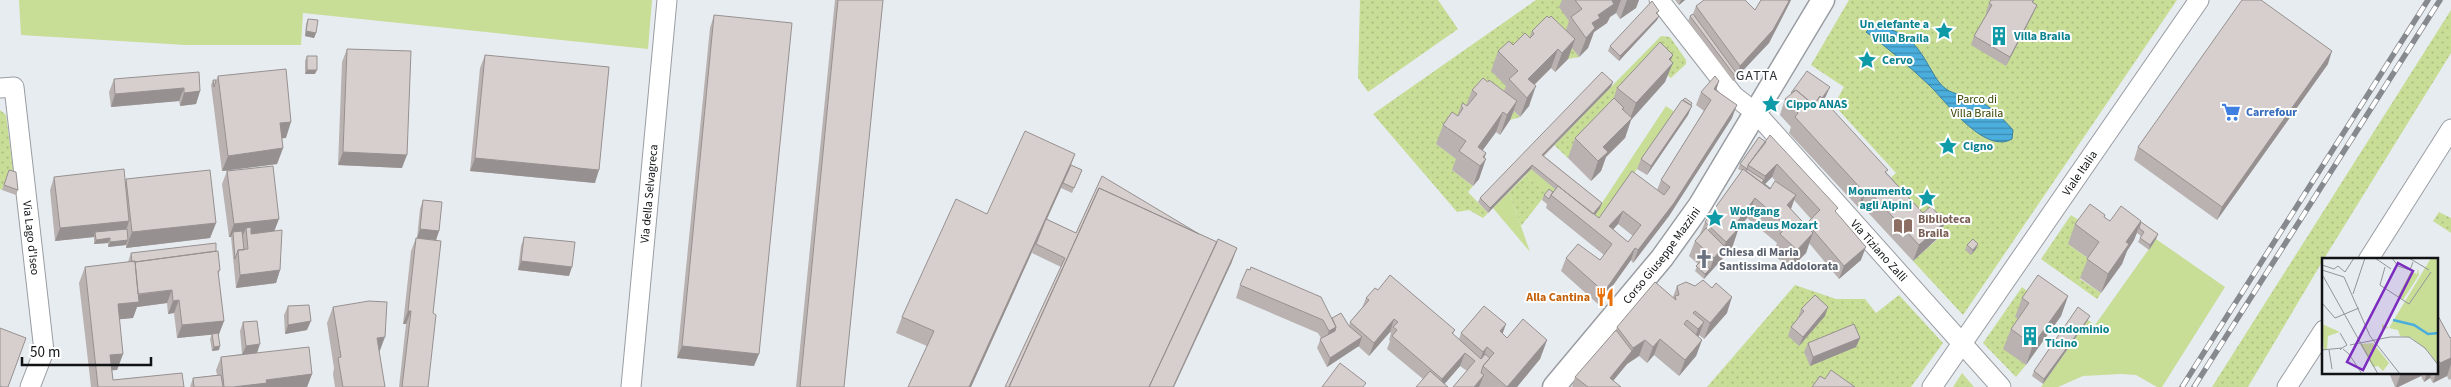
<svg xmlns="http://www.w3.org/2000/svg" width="2451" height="387" font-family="'Source Sans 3',sans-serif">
<defs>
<pattern id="park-dots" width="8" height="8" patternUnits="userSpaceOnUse" patternTransform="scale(1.25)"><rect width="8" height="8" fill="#c8dd96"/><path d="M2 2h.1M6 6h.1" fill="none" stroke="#abbd80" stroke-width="1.8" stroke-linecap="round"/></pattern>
<pattern id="water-rules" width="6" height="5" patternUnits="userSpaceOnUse" patternTransform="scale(1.25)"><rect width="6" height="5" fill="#4baedd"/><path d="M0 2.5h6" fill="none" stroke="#3d8cb2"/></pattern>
</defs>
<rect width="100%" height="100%" fill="#e7ecf1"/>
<path fill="#c8dd96" d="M19,0H652L648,49L303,13L301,45H186L21,35Z
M1666,106L1676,113L1594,231L1525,176L1531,169L1592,218Z
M1509,192L1530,252L1493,208Z
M2156,239L2225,287L2162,387H2157L2136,375L2121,374L2083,376L2058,387H2041L2088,320L2095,325Z"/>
<path fill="url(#park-dots)" d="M1360,0H1438L1458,29L1368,92L1358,78Z
M1536,0H1570L1575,29L1564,37L1579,57L1568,59L1544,35L1511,90L1502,99L1520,117L1510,120L1483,100L1436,144L1459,161L1452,170L1473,186L1468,192L1488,213L1483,218L1469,210L1457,212L1373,114Z
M1849,0H2177L1963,315L1913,261L1939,238L1880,188L1896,173L1834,105L1844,87L1811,65Z
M2451,10V53L2322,262L2248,387H2212Z
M1661,36L1670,37L1686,60V64L1671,78L1652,62L1607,118L1568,158L1554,145Z
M0,110L6,115L14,177L8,175L2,190L0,189Z
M1525,176L1547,193L1521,226L1509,192Z
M2439,212L2451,218V233L2433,221Z
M2071,215L2083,223L2068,244L2092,261L2080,279L2101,293L2097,299L2041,259Z
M1795,285L1836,299H1865L1876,313L1899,295L1943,343L1911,387H1707Z
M2022,287L2031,294L2022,323L2004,348L2026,365L2016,377L1983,343Z
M1962,373L1974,387H1953Z"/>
<path fill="url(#water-rules)" stroke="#397fa1" d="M1871,27C1903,28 1915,41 1930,68C1935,76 1938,83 1946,89C1954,95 1966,95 1975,99C1990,105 2003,119 2013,130L2012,139C1984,155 1945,100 1929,85C1909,66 1888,48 1866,32Z"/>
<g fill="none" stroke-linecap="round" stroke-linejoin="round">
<g stroke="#999da2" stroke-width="21">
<g id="minor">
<path id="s1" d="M1659,0L1734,96L1756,113L2001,387"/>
<path id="s2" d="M0,88L14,87L44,351L30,387"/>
<path d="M2368,260L2451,129"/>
<path id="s3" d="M631,387L667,0"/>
<path id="s4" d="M1932,387L2199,0"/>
<path d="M2287,387L2324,330"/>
</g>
</g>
<g stroke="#999da2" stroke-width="25">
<g id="tertiary">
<path id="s5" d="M1554,387L1662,258L1700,205L1823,0"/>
</g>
</g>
<use href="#minor" stroke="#fff" stroke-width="19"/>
<use href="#tertiary" stroke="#fff" stroke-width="22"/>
<g stroke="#86898d" stroke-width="5.5">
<path id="rail" d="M2182,387L2428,0
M2194,387L2440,0"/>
</g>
<use href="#rail" stroke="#fff" stroke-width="4" stroke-dasharray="11" stroke-linecap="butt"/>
</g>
<path fill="#b9b2b0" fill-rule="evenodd" d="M835,0H883L844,387H796Z
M1562,0H1639L1636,8L1620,19L1616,13L1610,17L1607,23L1594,32L1588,48L1579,57L1572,48L1568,59L1555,72L1551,68L1534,85L1529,106L1520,117L1514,111L1510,120L1500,135L1496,132L1482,151L1486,153L1479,179L1473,186L1452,170L1456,159L1436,144L1443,125L1457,116L1461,106H1466L1472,90L1488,82L1504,91L1506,86L1491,71L1498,51L1529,38L1532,31L1566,30L1569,21L1559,7Z
M1675,0H1685L1679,5Z
M1761,0H1791L1769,43L1733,81L1688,21L1690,16L1693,14L1696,6L1755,10Z
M2034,0L2033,3L2037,5L2033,14L2006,66L1971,45L1974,36L1987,13L1986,12L1989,3Z
M1659,11L1657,14L1659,16L1657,20L1619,61L1608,51L1610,46Z
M714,15L754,366L677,358L710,28Z
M308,19L316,33L314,38L305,36L306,24Z
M347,49L402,168L338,165L342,62Z
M485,55L595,183L470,171L480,68Z
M307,56L315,74H305V61Z
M1671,61L1665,82L1631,120L1625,138L1606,157L1601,171L1591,181L1568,158L1575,138L1613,100L1617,88Z
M2328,64L2217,220L2134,160L2138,147Z
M218,76L286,138H282L283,148L277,164L229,170L275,231L280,270L276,283L236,288L231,237H229L222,184L227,171H222L211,85L213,80H216Z
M114,79L200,91L196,104L180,106L179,101L111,107L109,92Z
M1719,81L1716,90L1732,118L1669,216L1633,263L1631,260L1599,305L1561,271L1566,258L1600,260L1604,255L1546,208L1547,204L1542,200L1544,195L1553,192L1555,189L1531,169L1488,213L1478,202L1480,198L1611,87L1544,156L1602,203L1600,208L1595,215L1599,218L1657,190L1661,180L1704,111L1696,105L1701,92ZM1618,224L1633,236L1628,242L1613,230Z
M1826,96L1823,100L1887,173L1923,213L1945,222L1939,237L1913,261L1861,205L1858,207L1789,133L1791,127L1780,115L1785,99Z
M1691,106L1688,115L1647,175L1637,169L1641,159Z
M1759,137L1836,212L1861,260L1839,279L1809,243L1806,253L1790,269L1773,254L1777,243L1747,218L1738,230L1732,248L1704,279L1695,271L1698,264L1689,256L1695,241L1700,234L1705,222L1742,171L1738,169L1740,164ZM1772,177L1777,183L1770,188L1765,184ZM1794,200L1811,219L1807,223L1806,226L1791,209Z
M1075,154L1071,165L1082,170L1080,175L1072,193L1061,188L1047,219L1076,233L1200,234L1217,242L1237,248L1231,264L1061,267L1032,253L1036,243L971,387H908L927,346L896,333L902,317L987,214Z
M9,170L18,190L16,195L2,190Z
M54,177L126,182V179L216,223L210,238L126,248V245L108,247V243L94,244V237L55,241L50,190Z
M423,200L439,231L436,240L433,313L428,387H399L406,324H403L411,251L416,238H417L420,209Z
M2104,218L2110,221L2141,222L2158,234L2156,239L2149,250L2138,242L2141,236L2137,233L2134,240L2127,251L2122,264L2101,293L2080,278L2088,258L2068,244L2075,224Z
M524,237L569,276L518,270L521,246Z
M1967,245L1976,249L1971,255L1965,250Z
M216,251L220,270L218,275L224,321L219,334V350L212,351L210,339L212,334H216L177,338L174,313L168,314L167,303L137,307L133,318L119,319L123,354L117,370H112L113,380L184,387H91L79,283L85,267L128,262L131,253Z
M1240,285L1332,318L1349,326L1350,322L1362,308L1366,298L1378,290L1455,330L1453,334L1459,339L1461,333L1503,334L1507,338L1547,340L1540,359L1517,387H1453L1467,371L1460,366L1444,384L1423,379L1387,349L1390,341L1389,340L1391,333L1390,332L1369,356L1358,346L1327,367L1317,348L1321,338L1318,333L1236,298Z
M1677,286L1727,313L1704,339L1699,335L1698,337L1702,340L1696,356L1679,376L1654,355L1647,363L1639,356L1627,364L1613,381L1621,387H1572L1575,377L1616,330L1617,327L1673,297Z
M2068,296L2061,316L2026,365L2003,349L2011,329L2018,319L2015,317L2022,298Z
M288,306L307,330L285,334L284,315Z
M333,307L379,352L385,387H335L333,374L334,368L327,323Z
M1801,309L1825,316L1799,346L1788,336L1791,327L1798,318Z
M2437,314L2450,338L2451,337V379L2449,380L2447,376L2433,383L2430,378L2424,382L2421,376L2398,387H2395L2389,373H2437Z
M2088,320L2043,384L2032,376L2034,371Z
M243,322L257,353L312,374L307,387H190L193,378L217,375L216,370L221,357L242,354L240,331Z
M1860,338L1856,347L1810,366L1804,352L1808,343Z"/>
<path fill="#969190" d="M1613,0H1621L1616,13L1610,17L1607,23L1594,32L1588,48L1579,57L1592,23L1598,15Z
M1627,0H1639L1636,8L1620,19Z
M1681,0H1685L1679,5Z
M1789,0H1791L1784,14Z
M1789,1L1784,14L1769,43L1733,81L1735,76L1737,74L1740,66Z
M2037,5L2033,14L2006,66L2010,57Z
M1659,16L1657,20L1619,61L1620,56Z
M306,31L316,33L314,38L305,36Z
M1575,39L1568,59L1555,72L1562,53Z
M1558,49L1551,68L1524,95L1528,79Z
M2332,51L2328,64L2217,220L2222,207Z
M1673,55L1668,67L1673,63L1665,82L1631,120L1625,138L1606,157L1601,171L1591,181L1603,147L1629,121L1636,103L1669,59Z
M307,70H317L315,74H305Z
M1719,81L1715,94L1714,89Z
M1613,82L1611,87L1540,159L1542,155Z
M1536,86L1529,106L1520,117L1527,98Z
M1830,87L1826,96L1808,121L1812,111Z
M184,88L179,101L111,107L115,94Z
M200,91L196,104L180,106L184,93Z
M1517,101L1510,120L1500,135L1507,115Z
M1737,105L1732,118L1669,216L1633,263L1638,250Z
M1692,106L1688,115L1647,175L1651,166Z
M1503,112L1496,132L1474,162L1478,147Z
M291,122L286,138L275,139L280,123Z
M283,148L277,164L222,171L228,156Z
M343,152L407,155L402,168L338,165Z
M1486,153L1482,164L1486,159L1479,179L1473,186L1483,157Z
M1075,154L1069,170L971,387H969Z
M475,158L599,170L595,183L470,171Z
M1777,164L1772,177L1758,191L1762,182L1764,180L1765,176Z
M1532,165L1531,169L1488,213L1490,208Z
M1867,189L1861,205L1858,207L1864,192Z
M1796,195L1789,214L1787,205Z
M1755,198L1747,218L1738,230L1732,248L1704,279L1705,274L1710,269L1714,258L1724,246L1735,225Z
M1602,203L1600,208L1592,219L1593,214Z
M1623,211L1618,224L1604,239L1609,226Z
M279,219L274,232L247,235L246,228L243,235L233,232L231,237H229L234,224Z
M129,221L125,234L95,232L94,237L55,241L60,228Z
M2141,221L2134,240L2127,251L2122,264L2101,293L2108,274L2126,242Z
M1945,222L1939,237L1913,261L1919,245Z
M216,223L210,238L126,248L132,232Z
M420,229L439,231L436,240L417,238Z
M1813,233L1806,253L1790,269L1797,250Z
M2158,234L2156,239L2149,250L2150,245Z
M110,238L108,243L94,244L96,240Z
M128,240L126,245L108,247L110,242Z
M1978,244L1976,249L1971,255L1973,250Z
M1866,247L1861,260L1839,279L1844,266Z
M1237,248L1231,264L1174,387H1173Z
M1635,248L1631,260L1599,305L1604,292Z
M521,261L572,267L569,276L518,270Z
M280,270L276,283L236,288L240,275Z
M172,290L167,303L137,307L133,318L112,320L118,304L137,295Z
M2068,296L2061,316L2026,365L2033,345Z
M1732,297L1727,313L1704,339L1710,323Z
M179,300L174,313L168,314L173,301Z
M1828,307L1825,316L1799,346L1803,337Z
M408,311H411L406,324H403Z
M2090,316L2088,320L2043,384L2044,379Z
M1394,319L1390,332L1369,356L1374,343Z
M224,321L219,334L177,338L182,325Z
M311,321L307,330L285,334L288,325Z
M1704,322L1698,338L1692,345L1698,329Z
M1506,324L1499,344L1500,331Z
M1336,327L1332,340L1324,344L1329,331Z
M385,337L379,353L377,338Z
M1362,337L1359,346L1327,367L1330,358Z
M1860,338L1856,347L1810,366L1813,357Z
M1660,339L1654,355L1647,363L1653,347Z
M1547,340L1540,359L1517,387H1507Z
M1645,340L1639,356L1627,364L1608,387L1610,378L1632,351L1633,348Z
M1702,340L1696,356L1679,376L1685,360Z
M260,344L257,353L242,355L246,346Z
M220,346L219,350L212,351L214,347Z
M682,346L759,354L754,366L677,358Z
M1487,347L1480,367L1476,372L1483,352Z
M1465,353L1460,366L1442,387H1439L1442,379Z
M123,354L117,370L104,371L110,355Z
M2451,358V364L2447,376L2433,383L2436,373H2437V371L2440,363Z
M2401,373H2422L2421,376L2398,387H2396Z
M2427,373H2432L2430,378L2424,382Z
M312,374L307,387H233L266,380Z
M1484,375L1479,387H1474Z"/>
<path fill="#d7cfcd" stroke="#969190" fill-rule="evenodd" d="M838,0H883L844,387H800Z
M1575,0H1613L1612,1L1614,4L1598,15L1600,18L1592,23L1595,28L1586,38L1571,17L1582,9Z
M1704,0H1745L1755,10L1761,0H1787L1789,1L1773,30L1740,66L1696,6Z
M1991,0H2034L2032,2L2037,5L2010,57L1974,36L1992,5L1989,3Z
M2242,0H2261L2332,51L2222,207L2138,147Z
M1652,1L1659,11L1656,13L1659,16L1620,56L1610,46Z
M1693,14L1737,74L1735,76L1690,16Z
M714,15L792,23L759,354L682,346Z
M1547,16L1549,18L1551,16L1575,39L1562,53L1558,49L1528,79L1536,86L1527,98L1509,79L1518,71L1498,51L1509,41L1513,45L1525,33L1530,38L1534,34L1532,31Z
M308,19L318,20L316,33L306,31Z
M1660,42L1673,55L1669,59L1673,63L1636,103L1617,88Z
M347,49L411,51L407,155L343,152Z
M485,55L609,67L599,170L475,158Z
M307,56H317V70H307Z
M286,69L291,122L280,123L283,148L228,156L218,76Z
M1807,71L1830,87L1822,98L1820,96L1814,105L1796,90L1791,93Z
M199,72L200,91L184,93V88L115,94L114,79Z
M1602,72L1613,82L1542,155L1602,203L1593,214L1532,165L1490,208L1480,198Z
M1715,76L1719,81L1714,89L1737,105L1674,203L1638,250L1635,248L1604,292L1566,258L1578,244L1600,260L1612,244L1551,195L1558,186L1599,218L1632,171L1664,195L1670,187L1661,180L1711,100L1701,92ZM1623,211L1641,225L1628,242L1609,226Z
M1483,78L1488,82L1489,80L1517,101L1507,115L1503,112L1478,147L1486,153L1483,157L1486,159L1480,166L1459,151L1466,141L1443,125L1452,112L1458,116L1463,108L1461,106L1463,103L1467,106L1477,94L1472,90Z
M213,80H216L214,87Z
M1796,90L1814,105L1820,96L1888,170L1885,172L1923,213L1931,206L1945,222L1919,245L1867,189L1864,192L1795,117L1798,113L1785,99Z
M1614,98L1624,108L1622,109L1632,118L1603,147L1608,152L1598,161L1575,138Z
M1685,98L1692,103L1691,105L1683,100Z
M1682,100L1692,106L1651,166L1641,159Z
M1025,131L1075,154L969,387H908L934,331L902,317L956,199L987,214Z
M1770,135L1838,208L1835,211L1866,247L1844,266L1807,223L1820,210L1777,164L1765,176L1748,165Z
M1759,137L1766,142L1748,165L1747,169L1740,164Z
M1071,165L1082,170L1074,188L1063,183Z
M273,166L279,219L234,224L227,171Z
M124,169L129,221L60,228L54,177Z
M1743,169L1770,189L1775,181L1796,195L1787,205L1813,233L1797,250L1780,234L1787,226L1755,198L1735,225L1739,228L1726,242L1705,222Z
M1747,169L1764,180L1762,182L1770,188V189L1746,171Z
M9,170L16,172L18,190L4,185Z
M210,170L216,223L132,232L126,179Z
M1102,176L1199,234L1099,188L1009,387H1005L1065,258L1036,244L1046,219L1076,233Z
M1099,188L1217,242L1149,387H1009Z
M1549,189L1553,192L1551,195L1549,199L1544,195Z
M423,200L442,202L439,231L420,229Z
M2090,204L2105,215L2104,217L2110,221L2121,206L2141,221L2126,242L2129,244L2108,274L2087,259L2099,242L2075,224Z
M2141,222L2158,234L2150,245L2140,238L2144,232L2139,228Z
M251,227V234L282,230L280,270L240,275L238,250L248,249L246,228Z
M1706,228L1724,246L1714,258L1695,241Z
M127,229L128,240L110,242V238L96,240L95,232Z
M242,231L244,250H238L235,259L233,232Z
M524,237L575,242L572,267L521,261Z
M416,238L441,241L433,313L436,315L428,387H402L411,311H408Z
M1218,239L1237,248L1173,387H1149Z
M1973,239L1978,244L1973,250L1967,245Z
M216,243V251L135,262V261L132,262L131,253Z
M218,251L220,270L218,271L224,321L182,325L179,300L173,301L172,290L138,294L135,262Z
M135,261L139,302L118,304L123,354L110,355L113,380L182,373L184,387H98L85,267Z
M1701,261L1710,269L1705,274L1696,266Z
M1251,267L1321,297L1336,327L1329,331L1323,320L1240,285L1247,269L1250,270Z
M1390,275L1455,330L1452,333L1481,359L1485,354L1490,358L1483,366L1481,373L1484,375L1474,387H1453L1475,361L1465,353L1442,379L1392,336L1397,330L1393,327L1398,322L1394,319L1374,343L1350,322L1369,300L1366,298L1375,288L1378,290Z
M2038,275L2068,296L2033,345L2011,329L2029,303L2022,298Z
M1703,280L1712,288L1716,283L1732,297L1710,323L1695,311L1693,313L1704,322L1698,329L1687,320L1684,324L1702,340L1685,360L1660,339L1653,347L1645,340L1633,348L1617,327L1655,282L1676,300L1675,296L1679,295L1677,286L1686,282L1695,286Z
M1815,295L1828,307L1803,337L1791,327L1804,311L1801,309Z
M369,301L387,302L385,337L377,338L385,387H343L338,358L341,357L333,307Z
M309,305L311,321L288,325V306Z
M1484,306L1506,324L1500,331L1507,338L1523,319L1547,340L1507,387L1483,366L1494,353L1487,347L1483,352L1461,333Z
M2078,307L2090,316L2044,379L2034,371Z
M1341,313L1349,326L1362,337L1330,358L1320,339L1335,331L1336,327L1332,318Z
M2437,314L2450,338L2451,337V358L2440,363L2437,359Z
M257,321L260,344L246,346L243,322Z
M1854,324L1860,338L1813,357L1808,343Z
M0,328L26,338L8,387H2L0,386Z
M1616,330L1632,351L1610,378L1621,387H1588L1575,377Z
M218,333L220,346L214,347L212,334Z
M309,347L312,374L266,380L267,383L233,387H224L221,357Z
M1340,363L1366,383L1363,387H1322Z
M1831,370L1855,387H1812L1820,376L1825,379Z
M1430,371L1448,387H1416Z
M221,375L223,387H194L193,378Z"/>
<defs>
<g id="sight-bare" transform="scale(1.5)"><path d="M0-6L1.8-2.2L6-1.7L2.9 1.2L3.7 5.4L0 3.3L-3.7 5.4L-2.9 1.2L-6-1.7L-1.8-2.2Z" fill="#0f9aa8" stroke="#fff" stroke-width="2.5" paint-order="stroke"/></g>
<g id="building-bare" transform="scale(1.5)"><path d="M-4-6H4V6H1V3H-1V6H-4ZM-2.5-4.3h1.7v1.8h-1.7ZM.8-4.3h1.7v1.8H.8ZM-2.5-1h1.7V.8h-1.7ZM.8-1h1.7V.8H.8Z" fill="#0f9aa8" stroke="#fff" stroke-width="2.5" paint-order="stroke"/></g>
<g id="supermarket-bare" transform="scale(1.5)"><path d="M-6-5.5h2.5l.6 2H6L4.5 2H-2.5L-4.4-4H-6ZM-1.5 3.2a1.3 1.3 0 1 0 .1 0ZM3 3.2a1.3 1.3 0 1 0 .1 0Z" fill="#3f7fe0" stroke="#fff" stroke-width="2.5" paint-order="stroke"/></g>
<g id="library-bare" transform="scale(1.5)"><path d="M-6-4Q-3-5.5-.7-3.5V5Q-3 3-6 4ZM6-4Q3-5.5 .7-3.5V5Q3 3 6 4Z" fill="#8d6e63" stroke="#fff" stroke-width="2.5" paint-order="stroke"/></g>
<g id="church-bare" transform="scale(1.5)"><path d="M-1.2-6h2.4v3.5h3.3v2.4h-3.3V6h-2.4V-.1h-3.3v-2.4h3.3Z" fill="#6b7280" stroke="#fff" stroke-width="2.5" paint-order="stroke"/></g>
<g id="restaurant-bare" transform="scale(1.5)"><path d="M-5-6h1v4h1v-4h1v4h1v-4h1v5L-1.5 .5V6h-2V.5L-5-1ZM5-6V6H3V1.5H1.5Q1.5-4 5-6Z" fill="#e8710a" stroke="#fff" stroke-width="2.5" paint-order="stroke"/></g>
</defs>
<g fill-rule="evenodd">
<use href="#sight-bare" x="1944" y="31"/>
<use href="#building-bare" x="1999" y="36"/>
<use href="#sight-bare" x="1867" y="60"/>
<use href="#sight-bare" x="1771" y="104"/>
<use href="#supermarket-bare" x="2231" y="112"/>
<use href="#sight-bare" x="1948" y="146"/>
<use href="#sight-bare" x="1927" y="198"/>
<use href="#sight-bare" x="1715" y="218"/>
<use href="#library-bare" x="1903" y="226"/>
<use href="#church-bare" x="1704" y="259"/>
<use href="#restaurant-bare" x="1605" y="297"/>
<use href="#building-bare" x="2030" y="336"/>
</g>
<g text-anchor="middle" stroke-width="4" stroke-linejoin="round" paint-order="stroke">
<g font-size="12" font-weight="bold" fill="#0d838f" stroke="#fff" text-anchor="start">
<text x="1929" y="28" text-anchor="end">Un elefante a<tspan x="1929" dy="14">Villa Braila</tspan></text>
<text x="2014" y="40">Villa Braila</text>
<text x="1882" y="64">Cervo</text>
<text x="1786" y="108">Cippo ANAS</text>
<text x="1963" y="150">Cigno</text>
<text x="1912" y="195" text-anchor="end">Monumento<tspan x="1912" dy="14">agli Alpini</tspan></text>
<text x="1730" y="215">Wolfgang<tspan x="1730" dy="14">Amadeus Mozart</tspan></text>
<text x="2045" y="333">Condominio<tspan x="2045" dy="14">Ticino</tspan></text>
</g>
<g font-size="12" fill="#354300" stroke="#fff">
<text x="1977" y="103">Parco di<tspan x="1977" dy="14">Villa Braila</tspan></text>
</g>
<g font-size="12" font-weight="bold" fill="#366cbe" stroke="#fff" text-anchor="start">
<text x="2246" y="116">Carrefour</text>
</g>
<g font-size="12" fill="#101214" stroke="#fff">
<text dy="4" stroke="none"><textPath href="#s4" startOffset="260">Viale Italia</textPath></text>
<text dy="4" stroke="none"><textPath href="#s3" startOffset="194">Via della Selvagreca</textPath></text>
<text dy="4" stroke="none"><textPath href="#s2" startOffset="166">Via Lago d'Iseo</textPath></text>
<text dy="4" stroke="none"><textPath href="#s1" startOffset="334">Via Tiziano Zalli</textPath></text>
<text dy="4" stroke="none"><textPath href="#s5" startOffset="170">Corso Giuseppe Mazzini</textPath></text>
</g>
<g font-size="12" font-weight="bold" fill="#785e54" stroke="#fff" text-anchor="start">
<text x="1918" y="223">Biblioteca<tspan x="1918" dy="14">Braila</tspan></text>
</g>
<g font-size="12" font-weight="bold" fill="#5b616d" stroke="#fff" text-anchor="start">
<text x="1719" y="256">Chiesa di Maria<tspan x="1719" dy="14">Santissima Addolorata</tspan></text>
</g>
<g font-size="12" font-weight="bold" fill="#c56008" stroke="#fff" text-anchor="end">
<text x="1590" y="301">Alla Cantina</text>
</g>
<g font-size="14" letter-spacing="1" fill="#32353a" stroke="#fff">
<text x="1757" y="80">GATTA</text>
</g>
</g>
<g transform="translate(2322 258)">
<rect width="116" height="116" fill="#e7ecf1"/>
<path d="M96,10L97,17L81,42L76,38L89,13L95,16ZM0,66L18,74L6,78L5,91H2Z" fill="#c8dd96"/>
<path d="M109,0H116V107L106,93L90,80L78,78L76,72L67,70L60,71V66L67,70ZM51,85L67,105L61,113L56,108L51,109L38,86Z" fill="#c8dd96"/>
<path fill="none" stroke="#4baedd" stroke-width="2.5" d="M71,62L92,67L106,76L117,75"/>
<path fill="none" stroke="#919599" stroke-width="1" d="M53,0L69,11M70,0L76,8L88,12L91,4M87,0L107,12M0,7L12,11L16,8L23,14M63,9L58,27L87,46L109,14M0,12L22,19M23,14L32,0M1,18L56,116M22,19L48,78L78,116M31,36L43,0M0,45L13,60L37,50M18,75L25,87L20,90M28,87L68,79H87L103,90L117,108M21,91L27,96L40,116M0,92L20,90L18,92M7,92L10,111"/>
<path fill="#7b2cbf" fill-opacity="0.15" stroke="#7b2cbf" stroke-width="2.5" d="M76,5L91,13L41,112L25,104Z"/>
<rect width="116" height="116" fill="none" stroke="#101214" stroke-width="2.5"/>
</g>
<path d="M22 357v8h129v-8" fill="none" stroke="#101214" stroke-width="2.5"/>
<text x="30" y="357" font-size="15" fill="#101214" stroke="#ffffff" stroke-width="4" paint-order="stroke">50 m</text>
</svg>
